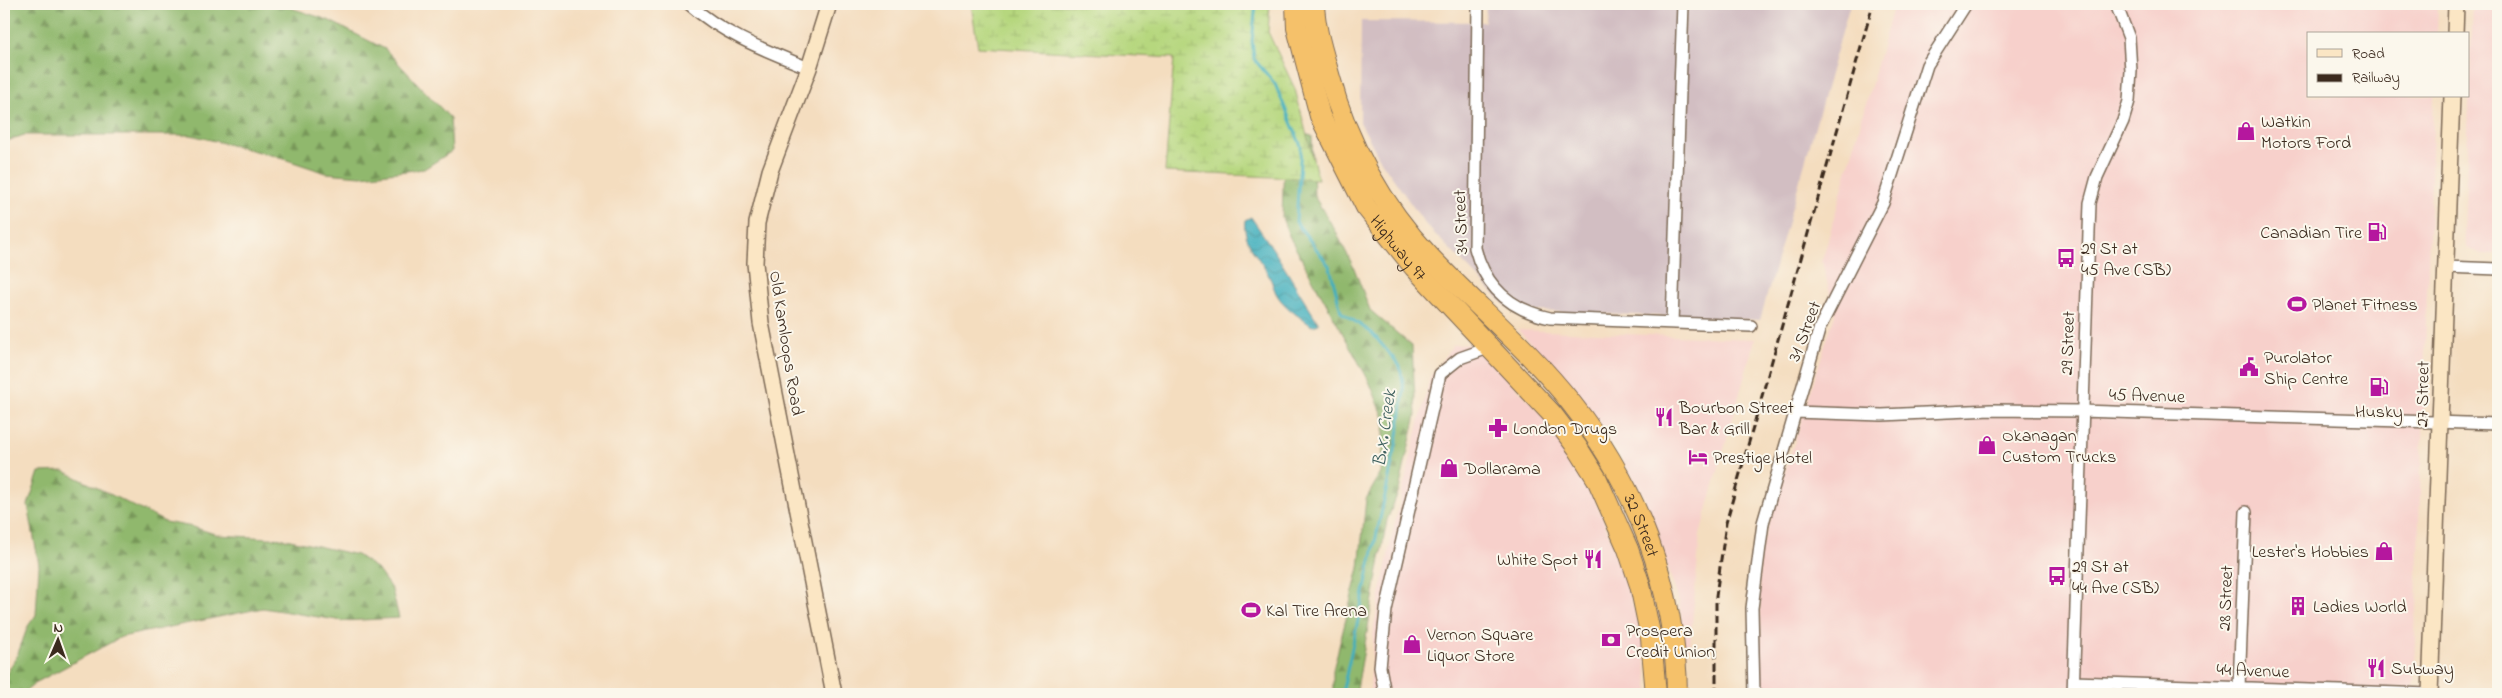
<svg xmlns="http://www.w3.org/2000/svg" width="2502" height="698" font-family="'Indie Flower',sans-serif">
<defs>
<pattern id="forest-firs" width="22" height="20" patternUnits="userSpaceOnUse" patternTransform="scale(1.25)"><rect width="22" height="20" fill="#90b86d"/><path d="M5 1l3.5 6h-7zM16 11l3.5 6h-7z" fill="#779659"/></pattern>
<pattern id="wetland-marsh" width="20" height="14" patternUnits="userSpaceOnUse" patternTransform="scale(1.25)"><rect width="20" height="14" fill="#b6d77e"/><path d="M1 5h8M5 5V1M11 12h8M15 12V8" fill="none" stroke="#9db96c"/></pattern>
<pattern id="water-waves" width="16" height="10" patternUnits="userSpaceOnUse" patternTransform="scale(1.25)"><rect width="16" height="10" fill="#40afbd"/><path d="M0 5q4-4 8 0t8 0" fill="none" stroke="#378f99"/></pattern>
</defs>
<rect width="100%" height="100%" fill="#fbf7ec"/>
<filter id="ink" filterUnits="userSpaceOnUse"><feTurbulence type="fractalNoise" baseFrequency=".02" numOctaves="2"/><feDisplacementMap in="SourceGraphic" scale="10" xChannelSelector="R" yChannelSelector="G"/><feConvolveMatrix kernelMatrix="1 2 1 2 8 2 1 2 1" color-interpolation-filters="sRGB"/></filter>
<filter id="wash" filterUnits="userSpaceOnUse"><feTurbulence type="fractalNoise" baseFrequency=".0096" numOctaves="4" result="noise"/><feDisplacementMap in="SourceGraphic" scale="20" xChannelSelector="R" yChannelSelector="G"/><feGaussianBlur stdDeviation="1.12" result="paint"/><feColorMatrix in="noise" values="0 0 0 0 0 0 0 0 0 0 0 0 0 0 0 0 0 1.4 0 .05"/><feComposite in="paint" operator="in"/></filter>
<g filter="url(#wash)">
<rect width="100%" height="100%" fill="#f4ddbf"/>
<path fill="#f7d0cb" d="M1894,4H2438L2437,34H2308V96H2434L2413,694H1762L1759,555L1835,314L1822,261Z
M2473,4H2498V254H2482L2468,248L2464,235Z
M1518,330L1755,339L1700,535L1690,646L1685,655L1679,601L1644,496L1602,428L1553,366Z
M1476,344L1558,432L1580,469L1600,511L1616,553L1643,637L1649,694H1373L1370,691L1374,625L1394,526L1430,377L1453,345Z"/>
<path fill="#d2bec2" d="M1486,4H1850L1760,320L1510,310L1425,224L1381,161L1360,122L1361,21L1485,22Z"/>
<path fill="url(#forest-firs)" stroke="#667146" d="M4,4H279L328,20L385,49L450,118L452,151L424,169L361,176L326,173L275,156L191,135H24L4,142Z
M1285,129L1312,136L1314,196L1335,230L1354,268L1370,310L1412,346L1416,415L1399,490L1387,520L1356,694H1333V670L1359,568L1366,499L1381,473L1385,420L1369,381L1290,238L1282,218Z
M64,471L165,522L193,527L218,535L286,539L357,555L377,569L392,590L399,618L343,621L263,608L121,637L37,682L22,694H4V678L17,656L28,626L36,615L39,565L28,505L39,472Z"/>
<path fill="url(#wetland-marsh)" stroke="#78804e" d="M971,4H1270L1268,32L1295,89L1318,179L1165,172L1174,58L978,47Z"/>
<path fill="url(#water-waves)" stroke="#3e6c6e" d="M1251,217L1275,252L1319,324L1312,326C1300,317 1288,310 1279,298C1274,292 1273,283 1269,276C1260,258 1242,242 1245,220Z"/>
<g fill="none" stroke-linecap="round" stroke-linejoin="round">
<path stroke="#40afbd" stroke-width="3" d="M1256,4L1252,41L1254,59L1275,84L1301,146L1296,222L1330,267L1341,312L1372,333L1400,366L1404,390L1398,436L1342,694"/>
</g>
</g>
<g filter="url(#ink)">
<g fill="none" stroke-linecap="round" stroke-linejoin="round">
<g stroke="#7c6956" stroke-width="14">
<path id="street" d="M689,4C722,34 767,51 809,68
M1478,4L1475,248C1485,287 1511,310 1550,318L1751,326
M2445,267L2498,269
M1672,323L1683,4
M1794,412L1882,415L1991,410L2081,411L2498,424
M2074,682L2430,694
M2239,687L2246,512
M1385,694L1380,667L1386,610L1440,374L1460,358L1491,347
M1754,694L1752,608L1763,523L1820,327L1883,203L1927,65L1966,4
M2073,694L2090,203L2097,177L2123,121L2129,101L2131,71L2129,38L2116,4"/>
</g>
<g stroke="#7c6956" stroke-width="18">
<path id="secondary" d="M829,4L809,68L770,171L757,223L755,263L761,323L834,694
M2455,34L2456,4
M2430,694L2452,96"/>
</g>
<g stroke="#7c6956" stroke-width="22">
<g id="highway">
<path id="s1" d="M1296,4L1297,28L1320,116L1366,207L1414,267L1552,414L1577,447L1597,479L1628,549L1640,585L1651,638L1656,694"/>
<path id="s2" d="M1314,4C1315,30 1323,53 1330,78C1347,143 1383,207 1429,256C1476,306 1530,350 1572,404C1637,486 1676,589 1677,694"/>
</g>
</g>
<use href="#street" stroke="#fff" stroke-width="11"/>
<use href="#secondary" stroke="#fbe6c4" stroke-width="15"/>
<use href="#highway" stroke="#f5c16b" stroke-width="20"/>
<path stroke="#3b2a1e" stroke-width="3" stroke-dasharray="8 4" stroke-linecap="butt" d="M1716,694V596L1726,523L1873,4"/>
</g>
</g>
<defs>
<g id="shop-bare" transform="scale(1.5)"><path d="M-5-2.5h2.3a2.7 3.5 0 0 1 5.4 0H5L5.5 6h-11ZM-1.5-2.5h3a1.5 2.3 0 0 0-3 0Z" fill="#b5179e" stroke="#fbf7ec" stroke-width="2.5" paint-order="stroke"/></g>
<g id="fuel-bare" transform="scale(1.5)"><path d="M-5.5-6h7V0h2V4h1.3V-2.5L3-4.5l.8-.8L6-3V5H2.5V1h-1V6h-7ZM-4.2-4.7v3.2H.2V-4.7Z" fill="#b5179e" stroke="#fbf7ec" stroke-width="2.5" paint-order="stroke"/></g>
<g id="bus-bare" transform="scale(1.5)"><path d="M-5-6H5V4H4V6H2V4H-2V6H-4V4H-5ZM-3.5-4V0h7V-4ZM-3.5 1.2v1.5H-2V1.2ZM2 1.2v1.5H3.5V1.2Z" fill="#b5179e" stroke="#fbf7ec" stroke-width="2.5" paint-order="stroke"/></g>
<g id="stadium-bare" transform="scale(1.5)"><path d="M0-5a6.5 5 0 1 0 0 10a6.5 5 0 1 0 0-10ZM-3.5-1.8h7v3.6h-7Z" fill="#b5179e" stroke="#fbf7ec" stroke-width="2.5" paint-order="stroke"/></g>
<g id="civic-bare" transform="scale(1.5)"><path d="M-.6-6.5H3V-4.5H.6V-3L4-1V1h2V6H-6V1h2V-1L-.6-3ZM-1.2 2.5V6h2.4V2.5Z" fill="#b5179e" stroke="#fbf7ec" stroke-width="2.5" paint-order="stroke"/></g>
<g id="restaurant-bare" transform="scale(1.5)"><path d="M-5-6h1v4h1v-4h1v4h1v-4h1v5L-1.5 .5V6h-2V.5L-5-1ZM5-6V6H3V1.5H1.5Q1.5-4 5-6Z" fill="#b5179e" stroke="#fbf7ec" stroke-width="2.5" paint-order="stroke"/></g>
<g id="pharmacy-bare" transform="scale(1.5)"><path d="M-2-6h4v4h4v4h-4v4h-4v-4h-4v-4h4Z" fill="#b5179e" stroke="#fbf7ec" stroke-width="2.5" paint-order="stroke"/></g>
<g id="hotel-bare" transform="scale(1.5)"><path d="M-6-4.5h1.5V1H6V5H4.5V3h-9V5H-6ZM-4 0a1.8 1.8 0 1 1 3.6 0ZM.5 0V-2.5h3Q6-2.5 6 0Z" fill="#b5179e" stroke="#fbf7ec" stroke-width="2.5" paint-order="stroke"/></g>
<g id="building-bare" transform="scale(1.5)"><path d="M-4-6H4V6H1V3H-1V6H-4ZM-2.5-4.3h1.7v1.8h-1.7ZM.8-4.3h1.7v1.8H.8ZM-2.5-1h1.7V.8h-1.7ZM.8-1h1.7V.8H.8Z" fill="#b5179e" stroke="#fbf7ec" stroke-width="2.5" paint-order="stroke"/></g>
<g id="bank-bare" transform="scale(1.5)"><path d="M-6-4H6V4H-6ZM0-2.3a2.3 2.3 0 1 0 0 4.6a2.3 2.3 0 1 0 0-4.6Z" fill="#b5179e" stroke="#fbf7ec" stroke-width="2.5" paint-order="stroke"/></g>
</defs>
<g fill-rule="evenodd">
<use href="#shop-bare" x="2246" y="131"/>
<use href="#fuel-bare" x="2377" y="232"/>
<use href="#bus-bare" x="2066" y="258"/>
<use href="#stadium-bare" x="2297" y="304"/>
<use href="#civic-bare" x="2249" y="367"/>
<use href="#fuel-bare" x="2379" y="387"/>
<use href="#restaurant-bare" x="1664" y="417"/>
<use href="#pharmacy-bare" x="1498" y="428"/>
<use href="#shop-bare" x="1987" y="445"/>
<use href="#hotel-bare" x="1698" y="457"/>
<use href="#shop-bare" x="1449" y="468"/>
<use href="#shop-bare" x="2384" y="551"/>
<use href="#restaurant-bare" x="1593" y="559"/>
<use href="#bus-bare" x="2057" y="576"/>
<use href="#building-bare" x="2298" y="606"/>
<use href="#stadium-bare" x="1251" y="610"/>
<use href="#bank-bare" x="1611" y="640"/>
<use href="#shop-bare" x="1412" y="644"/>
<use href="#restaurant-bare" x="2376" y="668"/>
</g>
<g text-anchor="middle" stroke-width="4" stroke-linejoin="round" paint-order="stroke">
<g font-size="18" fill="#3b2a1e" stroke="#fbf7ec" text-anchor="start">
<text x="2261" y="127">Watkin<tspan x="2261" dy="21">Motors Ford</tspan></text>
<text x="2362" y="238" text-anchor="end">Canadian Tire</text>
<text x="2081" y="254">29 St at<tspan x="2081" dy="21">45 Ave (SB)</tspan></text>
<text x="2312" y="310">Planet Fitness</text>
<text x="2264" y="363">Purolator<tspan x="2264" dy="21">Ship Centre</tspan></text>
<text x="1679" y="413">Bourbon Street<tspan x="1679" dy="21">Bar &amp; Grill</tspan></text>
<text x="2379" y="417" text-anchor="middle">Husky</text>
<text x="1513" y="434">London Drugs</text>
<text x="2002" y="441">Okanagan<tspan x="2002" dy="21">Custom Trucks</tspan></text>
<text x="1713" y="463">Prestige Hotel</text>
<text x="1464" y="474">Dollarama</text>
<text x="2369" y="557" text-anchor="end">Lester's Hobbies</text>
<text x="1578" y="565" text-anchor="end">White Spot</text>
<text x="2072" y="572">29 St at<tspan x="2072" dy="21">44 Ave (SB)</tspan></text>
<text x="2313" y="612">Ladies World</text>
<text x="1266" y="616">Kal Tire Arena</text>
<text x="1626" y="636">Prospera<tspan x="1626" dy="21">Credit Union</tspan></text>
<text x="1427" y="640">Vernon Square<tspan x="1427" dy="21">Liquor Store</tspan></text>
<text x="2391" y="674">Subway</text>
</g>
<g font-size="18" fill="#3b2a1e" stroke="#fbf7ec">
<text transform="translate(1460 222) rotate(-92)" y="6">34 Street</text>
<text dy="6" stroke="none"><textPath href="#s1" startOffset="269">Highway 97</textPath></text>
<text transform="translate(1804 331) rotate(-69)" y="6">31 Street</text>
<text transform="translate(787 343) rotate(81)" y="6">Old Kamloops Road</text>
<text transform="translate(2067 343) rotate(-88)" y="6">29 Street</text>
<text transform="translate(2422 394) rotate(-89)" y="6">27 Street</text>
<text transform="translate(2147 395) rotate(2)" y="6">45 Avenue</text>
<text dy="6" stroke="none"><textPath href="#s2" startOffset="628">32 Street</textPath></text>
<text transform="translate(2225 598) rotate(-88)" y="6">28 Street</text>
<text transform="translate(2253 670) rotate(2)" y="6">44 Avenue</text>
</g>
<g font-size="19" font-style="italic" fill="#3d5f5e" stroke="#fbf7ec">
<text transform="translate(1383 428) rotate(-82)" y="7">B.X. Creek</text>
</g>
</g>
<rect width="2502" height="698" fill="none" stroke="#fbf7ec" stroke-width="20"/>
<rect x="2307" y="32" width="162" height="65" fill="#fbf7ec" stroke="#aea59a"/>
<rect x="2317" y="49" width="25" height="8" fill="#fbe6c4" stroke="#aea59a"/>
<text x="2352" y="58" font-size="15" fill="#3b2a1e">Road</text>
<rect x="2317" y="74" width="25" height="8" fill="#3b2a1e" stroke="#aea59a"/>
<text x="2352" y="82" font-size="15" fill="#3b2a1e">Railway</text>
<g transform="translate(58 640) rotate(2)" stroke="#fbf7ec" stroke-width="4" paint-order="stroke">
<path d="M0-4L9 19L0 12L-9 19Z" fill="#3b2a1e"/>
<text y="-8" font-size="14" font-weight="bold" text-anchor="middle" fill="#3b2a1e">N</text>
</g>
</svg>
